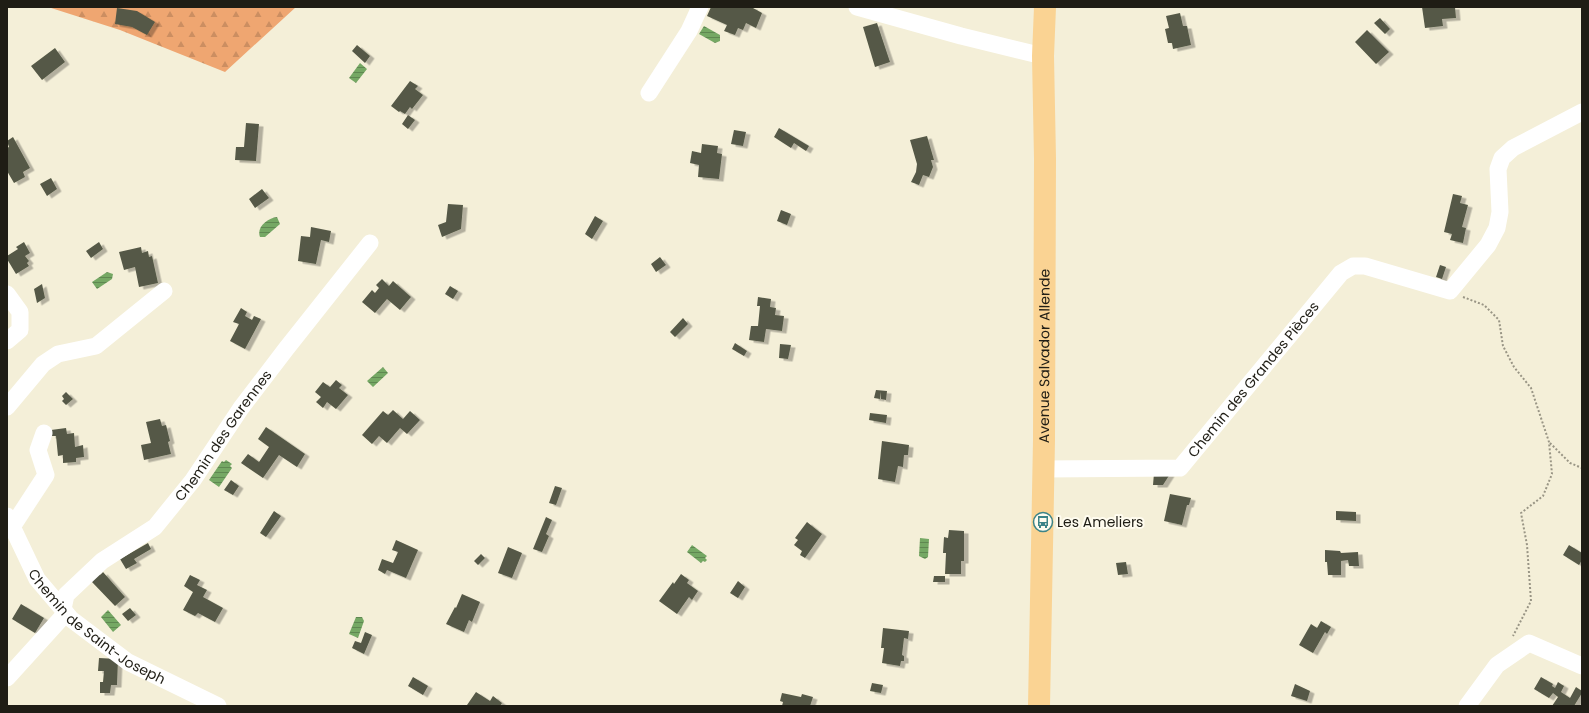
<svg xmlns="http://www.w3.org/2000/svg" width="1589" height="713" font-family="Poppins,sans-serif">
<defs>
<pattern id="forest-firs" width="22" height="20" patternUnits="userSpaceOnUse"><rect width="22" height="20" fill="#efa671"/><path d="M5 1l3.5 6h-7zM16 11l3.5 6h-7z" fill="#cc8e61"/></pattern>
<pattern id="water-rules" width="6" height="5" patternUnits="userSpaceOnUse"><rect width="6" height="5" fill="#75a864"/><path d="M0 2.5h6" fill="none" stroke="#5f8851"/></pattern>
<filter id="shadow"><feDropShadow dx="4.5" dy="2.5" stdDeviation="0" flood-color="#0004"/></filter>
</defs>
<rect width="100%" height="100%" fill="#f4efd8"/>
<path fill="url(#forest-firs)" d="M48,7H296L225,72L120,30Z"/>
<path fill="url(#water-rules)" d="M704,26L720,35V41L715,43L699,34Z
M360,63L367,69L356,83L349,78Z
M277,217L280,224L265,237H260C256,227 268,218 277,217Z
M107,272L113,274L112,279L97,289L92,282Z
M383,367L388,373L373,387L367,381Z
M226,460L232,464L230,466L232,468L219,487L209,480L222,461L224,462Z
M920,538L929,539L928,557L925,559L919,556Z
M692,545L707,556L705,558L707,560L705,562L703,561L701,563L687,552Z
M108,610L121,625L113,632L101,617Z
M356,617H362L364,621L358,638L349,634Z"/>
<path fill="#555946" filter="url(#shadow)" d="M711,7H753V8L762,13L756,28L746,23L743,30L738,28L735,35L724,31L727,25L707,16Z
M1422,7H1455L1456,18L1442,19L1443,26L1425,28Z
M117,8L137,11L155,22L147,35L132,27L115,24Z
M1180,13L1183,26H1187L1191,45L1173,49L1172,43H1168L1165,29L1169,28L1166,16Z
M1380,18L1390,29L1385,34L1374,23Z
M877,23L890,62L875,67L863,27Z
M1367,30L1389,52L1376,64L1355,42Z
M357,45L370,56L365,63L352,51Z
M55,48L65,62L42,80L31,66Z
M410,81L418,86L415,89L423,95L412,109L410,107L405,114L400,111L399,112L391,106Z
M408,115L415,120L408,129L402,124Z
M246,123L259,124L256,161L235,160L236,147H244Z
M779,128L809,146L806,151L794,143L791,148L774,137Z
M734,130L746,132L743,146L731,144Z
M927,136L934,160H931L933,167L929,177L923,175L919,185L911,182L916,172L917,164L910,140Z
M13,137L30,168L23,172L25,177L14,183L7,171V148L9,147L7,141Z
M702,144L718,146L717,153L722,154L719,179L698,177L699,165L690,163L692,151L701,153Z
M51,178L57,189L47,196L40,184Z
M262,189L269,198L255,208L249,199Z
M1453,194L1462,196L1460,203L1468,205L1462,227L1466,228L1463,243L1450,240L1452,234L1444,232Z
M448,204L463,205L461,229L442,237L438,225L446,222Z
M781,210L791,214L787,225L777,221Z
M595,216L603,221L592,239L585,234Z
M311,227L331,231L329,242L321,240L316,264L298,261L301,236L310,237Z
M24,242L30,253L25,256L29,261L27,263L29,266L16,274L7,259V256L18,249L16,247Z
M99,242L103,249L91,258L86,251Z
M141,247L142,253L148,251L149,257L152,256L158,283L139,287L135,267L124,270L119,252Z
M660,257L666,265L656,272L651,264Z
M1440,265L1446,267L1442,279L1436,277Z
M382,279L389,286L393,281L411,297L400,310L387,299L375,313L362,302L372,290L375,293L379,288L376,285Z
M42,284L45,298L37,303L34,289Z
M450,286L458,291L453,299L445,294Z
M758,297L771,299L770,307L776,308L775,315L784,316L782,331L766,329L764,342L749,340L751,326H758L760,306H757Z
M241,308L247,312L245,316L252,320L254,316L261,319L245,349L230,341L239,324L233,322Z
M683,318L688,324L675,337L670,332Z
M735,343L747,351L744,356L732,349Z
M780,344L791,345L788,359L779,358Z
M336,380L342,385L339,388L348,395L336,409L327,402L323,408L316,402L321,397L315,392L323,382L330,387Z
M876,390L887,391L886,400L881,399V392L880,399L874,398Z
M66,392L73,399L66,405L62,401L64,399L62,396Z
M393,410L403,419L410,411L420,420L407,434L400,428L387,443L379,436L372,444L362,435L383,411L388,415Z
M870,413L887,415L886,423L869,420Z
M160,419L162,426L166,425L170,441L168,442L171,454L144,460L141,445L151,443L146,422Z
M266,427L305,454L297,467L279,455L263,478L241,463L248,454L259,462L269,447L258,439Z
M66,428L67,434L74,433L75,447L83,445L84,457L76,458V462L63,463V455L58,456L56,436H51V430Z
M882,441L909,445L908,455H904L903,467L898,466L895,482L878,479Z
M1154,473L1170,474L1163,485H1153Z
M231,480L239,486L233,495L224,490Z
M555,486L562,488L556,505L549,503Z
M1170,494L1191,498L1189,505H1187L1182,525L1164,521Z
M274,511L281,516L266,537L260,533Z
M1336,511L1356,512V521L1336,520Z
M546,517L552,520L546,534L549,536L542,552L533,549Z
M807,522L822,534L805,558L800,555L802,551L794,545L798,540L795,538Z
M949,530L964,531V561H961V574H945L946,553H943L944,537L948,538Z
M396,540L418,550L406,578L387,570L385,574L378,570L382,559L393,563L398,552L392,550Z
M148,543L151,549L134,559L137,563L126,569L120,559Z
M1569,545L1582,553V560L1579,565L1563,555Z
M508,547L522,553L512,578L498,573Z
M1325,550L1340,551L1341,553L1358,552L1359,566H1349L1348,560L1341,561V575H1328L1327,562H1325Z
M481,554L485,558L478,565L474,561Z
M1126,562L1128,574L1118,575L1116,563Z
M95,570L100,575L103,572L125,597L115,606L92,582Z
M681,574L689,580L687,583L698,591L692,600L689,597L677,614L659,601L673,582L674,584Z
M190,575L200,580L197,585L207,590L203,597L223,608L215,622L198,613L195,616L183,610L193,592L184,586Z
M934,576H945V582H933Z
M738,581L745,587L738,598L730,593Z
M462,594L480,602L472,622L469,620L464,632L446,624L455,607L456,608Z
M21,604L44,618L35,633L12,619Z
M130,608L136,615L128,621L122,614Z
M1321,621L1331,627L1327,634L1325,632L1313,653L1299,645L1311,624L1317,628Z
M883,628L909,631L908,639L904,638L902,655L904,656V661H901L900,666L882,663L884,648H881Z
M365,632L372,635L364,654L352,648L355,641L361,643Z
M99,658L118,659L117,685H111L110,693H100V682H103L104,671H98Z
M413,677L428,686L423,695L408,686Z
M1541,677L1553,684L1552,686L1555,688L1558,682L1564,686L1561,692L1570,698L1576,687L1582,691V693L1574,706H1552L1558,697L1553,693L1549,698L1534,689Z
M872,683L883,685L881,693L870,691Z
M1295,684L1310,691L1307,701L1291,696Z
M476,692L490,701L493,696L502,703L500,706H468L467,705Z
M782,693L801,697L802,694L813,697L810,706H782L783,702L780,701Z"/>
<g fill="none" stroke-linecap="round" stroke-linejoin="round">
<path stroke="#999585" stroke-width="2" stroke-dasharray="2 2" stroke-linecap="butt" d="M1463,297L1484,305L1499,320L1503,346L1514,367L1531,388L1549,442L1552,474L1543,496L1521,513L1527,545L1531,601L1513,636
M1550,443L1570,463L1582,468"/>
<g stroke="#fff" stroke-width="17">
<path d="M857,7L961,36L1043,56"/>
<path d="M649,93L689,31L700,7"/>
<path d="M7,294L20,312V330L7,341"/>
<path d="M7,407L43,364L58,354L96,346L164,291"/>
<path id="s1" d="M1043,469L1180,468L1341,273L1353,266H1365L1450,291L1488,245L1497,228L1500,212L1498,169L1502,158L1513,148L1582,112"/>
<path id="s2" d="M7,516L37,579L71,619L128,662L218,706"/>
<path d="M12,527L46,475L38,450L44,433"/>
<path id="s3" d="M63,609L66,595L102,561L155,527L193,480L241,408L286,349L370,243"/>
<path d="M7,678L66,613"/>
<path d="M1467,706L1497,665L1529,643L1582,666"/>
</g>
<path stroke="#fad393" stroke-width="22" id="s4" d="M1039,706L1044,440L1045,159L1043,56L1045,7"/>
</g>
<defs>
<g id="bus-ring" transform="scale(1)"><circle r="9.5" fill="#fffcef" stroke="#3c8488" stroke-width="1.5"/><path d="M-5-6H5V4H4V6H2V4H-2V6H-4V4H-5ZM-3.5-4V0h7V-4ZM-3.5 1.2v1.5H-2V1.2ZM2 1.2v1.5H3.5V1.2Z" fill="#3c8488"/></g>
</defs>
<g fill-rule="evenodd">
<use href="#bus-ring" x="1043" y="522"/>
</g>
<g text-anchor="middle" stroke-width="4" stroke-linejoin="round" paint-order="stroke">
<g font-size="14" fill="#1f1d15" stroke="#fffcef">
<text dy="5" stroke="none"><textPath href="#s4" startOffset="350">Avenue Salvador Allende</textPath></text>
<text dy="5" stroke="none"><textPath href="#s1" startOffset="252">Chemin des Grandes Pièces</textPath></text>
<text dy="5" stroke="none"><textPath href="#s3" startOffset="241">Chemin des Garennes</textPath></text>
<text dy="5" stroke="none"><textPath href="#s2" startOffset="147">Chemin de Saint-Joseph</textPath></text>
</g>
<g font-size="14" fill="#1f1d15" stroke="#fffcef" text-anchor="start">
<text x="1057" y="527">Les Ameliers</text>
</g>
</g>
<rect width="1589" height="713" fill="none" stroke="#1f1d15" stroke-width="16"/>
</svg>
